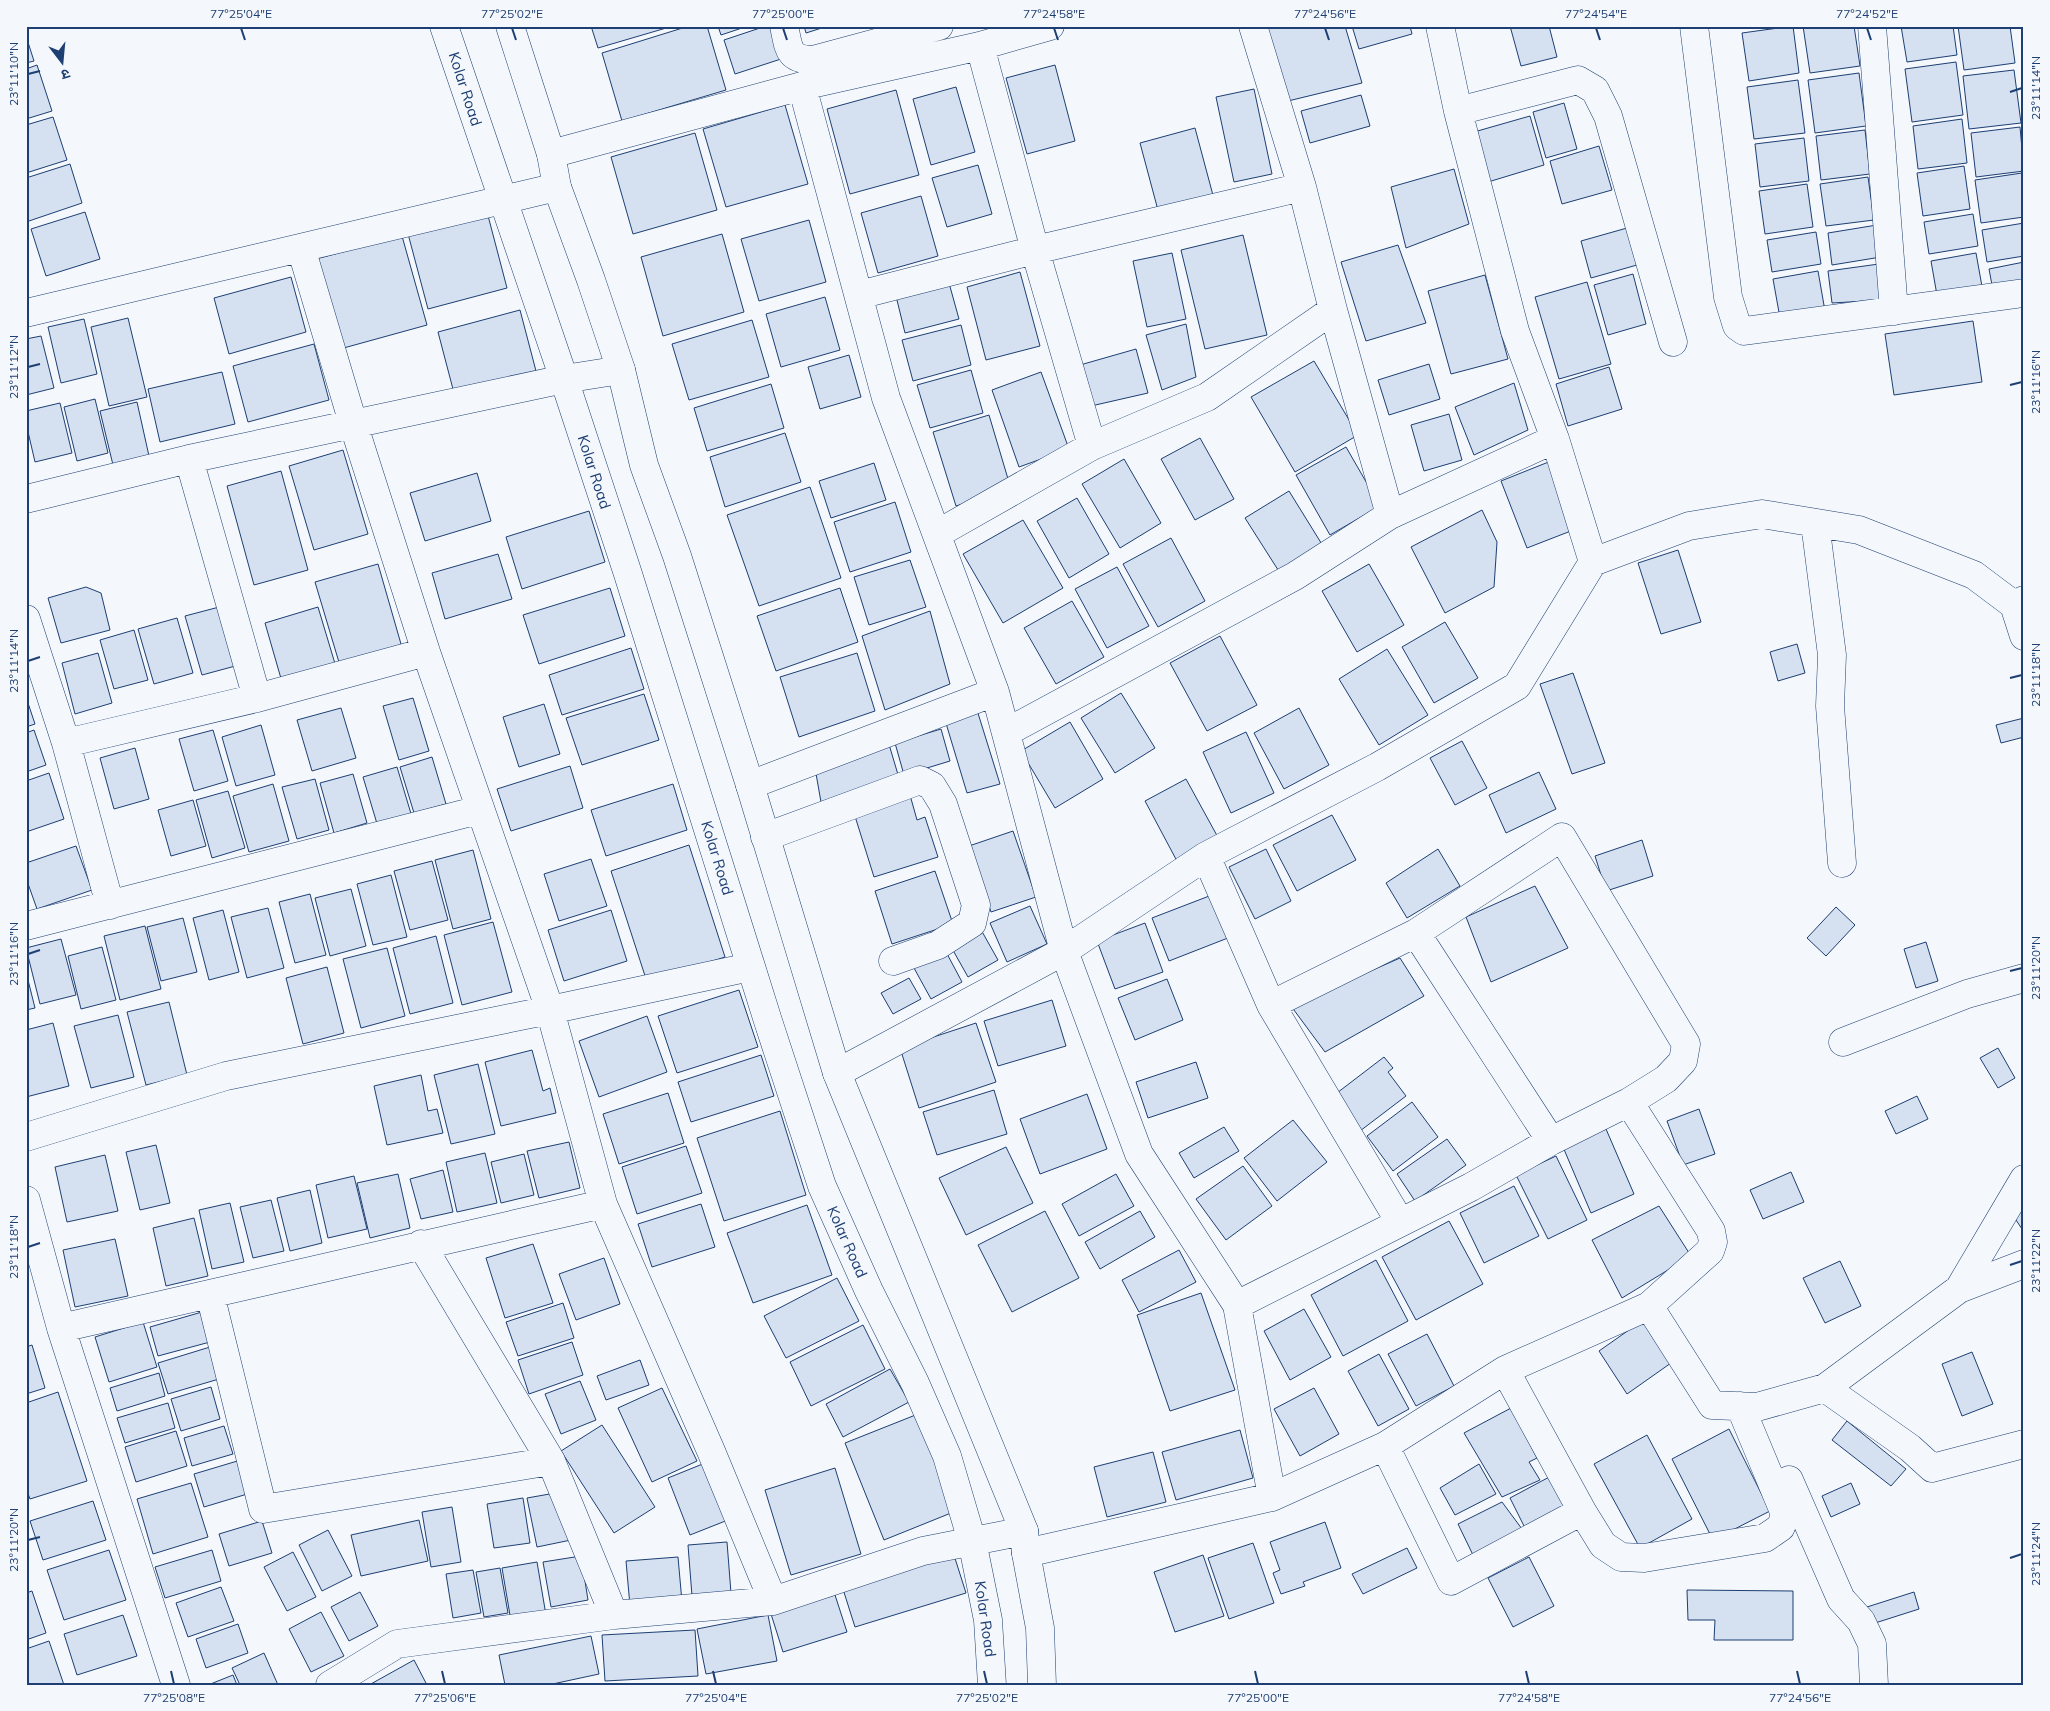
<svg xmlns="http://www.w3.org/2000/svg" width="2050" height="1711" font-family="Mulish,'Noto Sans Devanagari',sans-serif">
<rect width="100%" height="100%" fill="#f4f7fb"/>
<path fill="#d5e0f0" stroke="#1d3f73" d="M591,26H673L598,48Z
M689,26H707L726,90L622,121L602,53Z
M718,26H748L721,35Z
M766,26H770L781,59L735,74L724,40Z
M804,26H828L806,33Z
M1267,26H1345L1362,83L1288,101Z
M1352,26H1410L1412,34L1359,49Z
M1510,26H1549L1557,57L1521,66Z
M1793,26L1799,73L1749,81L1742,33Z
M1803,26H1854L1860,66L1810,73Z
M1901,26H1953L1957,55L1907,62Z
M1958,26H2010L2015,63L1964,70Z
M26,36L34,61L26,63Z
M1956,62L1963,115L1912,122L1905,69Z
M37,65L52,111L26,119V69Z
M1055,65L1075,141L1027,154L1006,78Z
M2014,70L2021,123L1969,129L1963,76Z
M1859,73L1866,126L1815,133L1808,80Z
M1798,80L1805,133L1754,139L1747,87Z
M956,87L975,152L931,165L913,99Z
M1254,89L1272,174L1234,182L1216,97Z
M896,90L919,175L850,194L827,109Z
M1361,95L1370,126L1310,143L1301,111Z
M1564,103L1577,149L1546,158L1533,112Z
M785,105L808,184L726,207L703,129Z
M1530,116L1544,165L1488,182L1474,132Z
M53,117L67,160L26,173V125Z
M1962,119L1967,163L1918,169L1913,126Z
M2020,127L2024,171L1976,177L1971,133Z
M1195,128L1214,199L1159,214L1140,143Z
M1865,130L1870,174L1821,180L1816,136Z
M695,133L717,210L633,234L611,157Z
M1804,138L1809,181L1760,187L1755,144Z
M1599,146L1612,190L1562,204L1550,161Z
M70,164L82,203L26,222V178Z
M978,165L992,214L947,227L932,178Z
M1964,166L1970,209L1923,216L1917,173Z
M1454,169L1469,224L1406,248L1391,187Z
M2022,173L2024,217L1981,223L1975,180Z
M1868,177L1874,220L1826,226L1820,184Z
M1807,184L1813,227L1765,234L1759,191Z
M921,196L938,256L878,273L861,213Z
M486,208L507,288L428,309L407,230Z
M85,212L100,259L46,276L31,229Z
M1973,214L1978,246L1929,254L1924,222Z
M809,220L826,282L759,301L741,239Z
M2024,223V256L1987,262L1982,230Z
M1877,225L1881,257L1832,265L1828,233Z
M1627,228L1637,265L1591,278L1581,241Z
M1816,232L1821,264L1772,272L1767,240Z
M722,234L744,312L663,336L641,257Z
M1243,235L1267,335L1205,349L1181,250Z
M402,236L427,325L340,349L316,259Z
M1398,245L1426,323L1366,341L1341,262Z
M1172,253L1186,319L1147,327L1133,261Z
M1976,253L1983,292L1938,301L1931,261Z
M2024,262V283L1992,285L1989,269Z
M1879,264L1882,300L1832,303L1828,271Z
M1818,271L1825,311L1780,318L1773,279Z
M1020,272L1040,346L986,360L967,287Z
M1633,274L1646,324L1608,335L1594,285Z
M1485,275L1508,359L1451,374L1428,291Z
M291,277L306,332L229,354L214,298Z
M1587,282L1611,364L1559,379L1535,297Z
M949,283L959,319L905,333L896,296Z
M825,297L840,350L781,367L766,314Z
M520,310L536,371L454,393L438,332Z
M128,318L147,397L109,406L91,327Z
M84,319L97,374L61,383L48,327Z
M752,320L769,377L689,400L672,344Z
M1973,321L1982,382L1894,395L1885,334Z
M1186,324L1196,377L1162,390L1146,335Z
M961,325L971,365L913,381L902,340Z
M41,336L54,388L26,395V339Z
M314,344L329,400L248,422L233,366Z
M1136,349L1148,393L1091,406L1080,365Z
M849,355L861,397L820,409L808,367Z
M1314,361L1358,435L1295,472L1251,397Z
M1429,364L1440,399L1389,415L1378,380Z
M1609,367L1622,409L1568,426L1556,384Z
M971,370L983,413L930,428L917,385Z
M222,372L235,424L160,442L148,389Z
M1041,372L1069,449L1019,467L992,390Z
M1514,383L1528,430L1474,455L1455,407Z
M771,384L784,428L707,451L694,408Z
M95,399L108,453L77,461L64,407Z
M137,402L149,456L113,465L100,411Z
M60,403L72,453L35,462L26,423V411Z
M1449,414L1462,460L1424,471L1411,425Z
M989,415L1011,489L956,506L933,432Z
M785,433L801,482L725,507L710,457Z
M1200,438L1234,499L1195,520L1161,459Z
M1346,447L1380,506L1330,535L1296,475Z
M343,450L368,534L314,550L289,466Z
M1124,459L1161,523L1120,548L1082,484Z
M1551,461L1576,529L1527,548L1501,481Z
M874,463L886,500L831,518L819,481Z
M281,471L308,570L254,585L227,486Z
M477,473L491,521L425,541L410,493Z
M810,487L841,578L759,606L727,515Z
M1289,491L1323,546L1280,573L1245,518Z
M1077,498L1109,554L1069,578L1037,521Z
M895,502L911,552L850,572L834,522Z
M1482,510L1497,542L1494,587L1445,613L1411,547Z
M589,511L605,562L522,589L506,537Z
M1023,520L1063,588L1003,623L963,554Z
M1171,538L1205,601L1158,627L1123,564Z
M1678,550L1701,622L1661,634L1638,563Z
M498,554L512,599L445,619L432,573Z
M910,560L926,607L869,625L854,577Z
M378,564L403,651L341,669L315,582Z
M1369,564L1404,625L1357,652L1322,591Z
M1117,567L1149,626L1107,648L1075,589Z
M86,587L101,593L110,630L61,643L48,598Z
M610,588L625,636L539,664L523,615Z
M840,588L858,642L776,671L757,616Z
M1072,601L1104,657L1056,684L1024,628Z
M223,606L239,665L202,675L185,616Z
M318,607L336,667L282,682L265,623Z
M930,611L950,684L885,710L862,636Z
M177,618L193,673L154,684L138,629Z
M1445,622L1478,678L1434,703L1402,647Z
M134,630L148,680L114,689L100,640Z
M1220,636L1257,705L1207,731L1170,663Z
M1797,644L1805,673L1778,681L1770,652Z
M631,648L644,689L562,715L549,675Z
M1387,649L1428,715L1379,745L1339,679Z
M98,653L112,703L75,714L62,663Z
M857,653L875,711L799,737L780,677Z
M1573,673L1605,763L1572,774L1540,684Z
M1121,693L1155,748L1115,773L1081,718Z
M644,694L659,740L582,765L566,718Z
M26,697L35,724L26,727Z
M413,698L429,751L399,760L383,706Z
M544,704L560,754L519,767L503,717Z
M341,708L356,758L312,771L297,720Z
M1299,708L1329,765L1284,789L1254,733Z
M977,710L1000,784L967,793L945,720Z
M2024,718V737L2001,743L1996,725Z
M1070,722L1103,779L1055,808L1021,751Z
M261,725L275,775L236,786L222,737Z
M941,729L950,761L904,775L895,743Z
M34,730L46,765L26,772V733Z
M213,730L228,781L194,791L179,739Z
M1246,732L1274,793L1231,813L1203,752Z
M888,741L899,778L821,802L815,768Z
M1462,741L1487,788L1455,805L1430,758Z
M135,748L149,799L114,809L100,758Z
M432,757L446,804L414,813L400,767Z
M570,766L583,808L511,831L497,789Z
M397,767L412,817L378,827L363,777Z
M1539,772L1556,809L1506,833L1489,795Z
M49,773L64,819L26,832V781Z
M353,774L367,823L334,833L320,783Z
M315,779L329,830L297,839L282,787Z
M1186,779L1220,841L1178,863L1145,801Z
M273,784L289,841L249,852L233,796Z
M673,784L687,830L606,856L591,810Z
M228,791L245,848L212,858L196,800Z
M910,795L917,820L925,817L938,857L874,877L854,813Z
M193,800L206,846L171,856L158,810Z
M1332,815L1356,860L1297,891L1273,845Z
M1013,831L1036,897L991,912L969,846Z
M1642,840L1653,876L1606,891L1595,856Z
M689,845L725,957L647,982L611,871Z
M76,846L92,890L37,909L26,878V863Z
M1266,849L1291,901L1255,919L1229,867Z
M1438,849L1460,886L1407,918L1386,883Z
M473,850L491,919L453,929L435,860Z
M591,859L607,906L559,921L544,874Z
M432,861L448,920L410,930L394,871Z
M935,871L953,924L892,944L875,891Z
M391,875L407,937L373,945L357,884Z
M1535,886L1568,948L1491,982L1466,917Z
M351,889L366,946L330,956L315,898Z
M1217,893L1233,936L1169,961L1152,918Z
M310,894L326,955L295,963L279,902Z
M1030,906L1047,944L1007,962L990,923Z
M1836,907L1855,925L1826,956L1807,938Z
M268,908L284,968L247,978L231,917Z
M223,910L239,972L209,980L193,918Z
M611,910L627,961L564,981L548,930Z
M183,918L197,972L161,981L147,927Z
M493,922L512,992L462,1005L444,935Z
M1145,923L1163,972L1115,989L1097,941Z
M145,926L161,989L120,1000L104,936Z
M980,928L998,960L968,977L950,945Z
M436,936L453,1003L410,1014L393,948Z
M61,939L76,995L40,1004L26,948Z
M1926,942L1938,981L1916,988L1904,949Z
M102,947L116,1000L81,1009L68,956Z
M387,948L405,1016L361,1028L343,959Z
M945,950L962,982L931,999L914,968Z
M1400,958L1424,996L1325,1052L1291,1006Z
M327,967L344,1033L303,1044L286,978Z
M26,972L35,1008L26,1010Z
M909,978L921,999L893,1014L881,993Z
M1167,979L1183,1020L1135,1040L1118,998Z
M739,990L758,1047L677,1073L658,1016Z
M1052,1000L1066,1046L998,1066L984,1021Z
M169,1002L187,1075L146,1085L127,1012Z
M118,1015L134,1077L91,1088L74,1026Z
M647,1016L667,1072L599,1097L579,1041Z
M53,1023L69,1086L26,1097V1030Z
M976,1023L996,1082L919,1108L900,1048Z
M1998,1048L2015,1078L1998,1088L1980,1058Z
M532,1050L543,1091L550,1088L556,1113L501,1126L485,1062Z
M761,1055L774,1096L691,1122L678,1082Z
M1384,1057L1393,1068L1388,1072L1406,1096L1360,1131L1333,1096Z
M1196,1062L1208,1098L1148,1118L1136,1082Z
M478,1064L495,1134L451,1144L434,1075Z
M421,1075L428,1111L437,1109L443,1133L387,1145L374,1086Z
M994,1090L1007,1134L937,1155L923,1112Z
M668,1093L684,1143L619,1164L603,1114Z
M1087,1094L1107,1149L1040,1174L1020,1119Z
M1917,1096L1928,1119L1896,1134L1885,1111Z
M1412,1102L1438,1137L1393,1171L1367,1136Z
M1699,1109L1715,1154L1683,1165L1667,1121Z
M780,1111L806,1195L724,1221L697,1138Z
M1293,1120L1327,1162L1277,1201L1244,1158Z
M1224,1127L1239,1151L1194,1178L1179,1153Z
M1606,1129L1634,1194L1591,1213L1563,1147Z
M1447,1139L1466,1165L1415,1201L1397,1174Z
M569,1142L580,1188L539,1198L527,1151Z
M156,1145L170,1203L140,1210L126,1152Z
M686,1146L702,1193L637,1214L622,1167Z
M1006,1147L1033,1203L966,1235L939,1178Z
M485,1153L497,1203L457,1212L446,1162Z
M524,1154L534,1195L501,1203L491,1162Z
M105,1155L118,1211L67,1222L55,1167Z
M1556,1156L1587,1220L1548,1239L1516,1175Z
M1243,1166L1272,1206L1226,1240L1196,1199Z
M443,1170L453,1212L421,1219L410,1179Z
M1791,1172L1804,1202L1763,1219L1750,1190Z
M398,1174L410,1228L370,1238L357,1183Z
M1116,1174L1134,1206L1079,1236L1062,1204Z
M354,1176L367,1229L328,1238L316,1185Z
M1514,1186L1539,1236L1484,1263L1460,1213Z
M310,1190L322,1243L290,1251L277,1198Z
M271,1200L284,1251L253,1258L240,1207Z
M230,1203L244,1262L212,1269L199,1210Z
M2024,1203V1232L2010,1211Z
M701,1204L715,1247L652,1267L638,1224Z
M807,1205L832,1275L753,1303L727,1233Z
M1659,1206L1691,1256L1622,1298L1592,1240Z
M1045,1211L1079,1278L1012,1312L978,1245Z
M1140,1211L1155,1237L1100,1269L1085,1242Z
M194,1218L208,1276L166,1286L153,1228Z
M1449,1221L1483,1284L1416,1320L1382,1257Z
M115,1239L128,1296L75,1307L63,1250Z
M533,1244L553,1303L505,1318L486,1258Z
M1179,1250L1196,1282L1139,1312L1122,1280Z
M604,1258L620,1304L576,1320L559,1274Z
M1376,1260L1408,1321L1343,1356L1311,1295Z
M1840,1261L1861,1306L1825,1323L1803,1278Z
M837,1278L859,1321L786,1358L764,1316Z
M1201,1293L1235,1390L1170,1411L1137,1315Z
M563,1303L574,1338L518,1356L506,1322Z
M1304,1309L1331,1357L1290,1380L1264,1331Z
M202,1312L210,1342L158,1356L150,1327Z
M1646,1318L1671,1363L1627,1394L1599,1351Z
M143,1322L157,1367L109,1382L95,1337Z
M863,1325L885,1369L811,1406L790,1362Z
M1427,1334L1454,1386L1416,1406L1388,1354Z
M572,1342L583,1375L529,1394L518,1360Z
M32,1345L45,1388L26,1394V1347Z
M210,1347L219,1379L168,1394L158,1363Z
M1972,1352L1993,1404L1962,1416L1942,1364Z
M1379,1354L1409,1409L1378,1426L1348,1371Z
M640,1360L649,1385L606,1400L597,1376Z
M890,1369L909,1402L843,1437L826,1404Z
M159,1373L165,1396L117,1411L110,1388Z
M580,1381L596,1420L561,1434L545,1394Z
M211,1387L220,1419L181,1431L171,1399Z
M662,1388L697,1461L652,1482L618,1408Z
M1314,1388L1339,1434L1300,1456L1274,1409Z
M58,1392L87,1481L30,1499L26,1488V1403Z
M168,1403L175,1428L125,1443L117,1418Z
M1511,1408L1537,1458L1529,1462L1540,1480L1502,1497L1464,1433Z
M918,1414L956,1511L884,1540L845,1443Z
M1847,1421L1906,1469L1891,1486L1832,1440Z
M602,1425L655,1507L614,1533L561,1451Z
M224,1426L233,1454L192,1466L184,1438Z
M1729,1429L1770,1511L1713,1540L1672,1459Z
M1240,1430L1253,1478L1176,1500L1162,1452Z
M176,1431L187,1466L136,1482L125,1447Z
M1647,1435L1692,1519L1640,1548L1594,1464Z
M1153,1452L1166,1502L1107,1517L1094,1467Z
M244,1459L254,1492L204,1507L194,1474Z
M710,1461L733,1518L690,1535L668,1478Z
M1479,1464L1496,1494L1455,1515L1440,1488Z
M835,1468L861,1554L791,1575L765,1490Z
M1553,1475L1569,1505L1525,1528L1510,1498Z
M191,1483L208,1537L153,1554L137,1499Z
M1851,1483L1860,1504L1831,1517L1822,1496Z
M561,1492L571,1540L537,1547L527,1498Z
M523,1498L530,1543L494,1548L487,1504Z
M93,1501L106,1540L43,1560L30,1521Z
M1502,1502L1522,1529L1473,1555L1458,1524Z
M452,1507L461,1562L431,1567L422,1512Z
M419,1520L428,1561L361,1576L351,1535Z
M262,1521L272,1553L229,1566L219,1534Z
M1325,1522L1341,1568L1303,1582L1305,1586L1281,1594L1273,1573L1280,1570L1270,1542Z
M328,1530L352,1576L322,1591L299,1545Z
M727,1542L731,1593L692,1596L688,1545Z
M1253,1543L1274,1603L1229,1619L1208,1558Z
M1407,1548L1417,1568L1363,1594L1352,1574Z
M109,1550L126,1600L64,1620L47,1570Z
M212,1550L221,1581L165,1598L155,1567Z
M293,1552L316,1597L287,1611L264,1567Z
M953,1552L966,1593L855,1627L842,1586Z
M1203,1555L1224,1616L1175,1632L1154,1572Z
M581,1556L588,1600L551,1607L543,1562Z
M678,1557L682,1602L630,1606L626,1561Z
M1529,1557L1554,1606L1513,1627L1488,1578Z
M537,1562L547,1621L512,1627L502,1568Z
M500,1568L508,1613L484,1617L476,1572Z
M473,1570L481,1613L453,1618L446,1574Z
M221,1587L234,1621L188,1637L176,1603Z
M1687,1590L1793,1591V1640H1714L1715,1620H1688Z
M32,1591L46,1633L26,1640V1593Z
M360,1592L378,1626L349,1641L331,1607Z
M1914,1592L1919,1609L1872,1624L1867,1607Z
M835,1595L847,1632L783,1652L771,1614Z
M321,1612L344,1656L311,1672L289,1629Z
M123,1615L137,1656L77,1675L64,1634Z
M768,1615L777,1661L706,1674L697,1629Z
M238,1624L248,1653L206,1668L196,1639Z
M695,1630L698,1676L605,1681L602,1635Z
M591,1636L599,1674L548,1685H505L499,1655Z
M49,1641L64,1685H26V1649Z
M264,1653L278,1685H240L232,1668Z
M414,1660L427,1685H369Z
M233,1675L237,1685H208Z"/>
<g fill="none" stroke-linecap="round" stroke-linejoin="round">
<g stroke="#1d3f73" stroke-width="29">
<path id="minor" d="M784,26C789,48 787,59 813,60L939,26
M1253,26L1302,187L1333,310L1390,515
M1440,26L1458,111L1515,331L1555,439L1593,562
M1694,26L1728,297L1737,326L1744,331L2024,293
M1872,26L1894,311
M980,46L1035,250L1092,446
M802,86L886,398L995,692L1064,951L1139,1154L1237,1305L1272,1497
M1458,111L1578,80L1595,90L1608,116L1673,342
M551,154L802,86L980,46L1050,26
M301,248L353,423L426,652L550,1010L603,1204L711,1451L773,1601
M859,295L1035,250L1302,187
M26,313L557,187
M189,459L257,698
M26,499L189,459L564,379L621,370
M1815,523L1832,655L1830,706L1842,863
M937,534L1092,446L1207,397L1333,310
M2014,605L2024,636
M26,619L66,743L110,905
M1007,732L1295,576L1390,515L1555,439
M66,743L257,698L426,652
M750,785L995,692
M765,837L920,780L932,786L943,804L976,905L972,923L938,945L893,961
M1206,856L1271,1005L1400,1222
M26,926L479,810
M1416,933L1551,1141
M1843,1042L1967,994L2024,978
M837,1073L1064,951L1206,856L1377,767L1517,686L1593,562L1689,526L1762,514L1859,530L1974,575L2014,605L2024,600
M26,1137L226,1076L550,1010L750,967
M26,1200L61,1328L176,1685
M421,1244L551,1461L614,1615
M1959,1289L2024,1264
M210,1294L263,1509L551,1461
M1237,1305L1471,1187L1551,1141L1629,1102L1666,1079L1683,1061L1686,1044L1562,837L1416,933L1271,1005
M1649,1306L1712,1405L1757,1407L1825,1388L1959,1289L2024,1179
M61,1328L603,1204
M1505,1370L1582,1511L1603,1545L1621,1557L1644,1558L1765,1538L1781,1527L1785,1514L1740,1406
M1825,1388L1910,1448L1932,1468L2024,1444
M1385,1446L1451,1581L1582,1511
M1789,1480L1841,1599L1861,1621L1872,1644L1874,1685
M1026,1553L1272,1497L1385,1446L1505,1370L1649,1306L1710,1251L1713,1242L1711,1231L1629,1102
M330,1685L397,1644L614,1615L773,1601L923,1551L1024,1531"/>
</g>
<g stroke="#1d3f73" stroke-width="29">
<path id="major" d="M444,26L564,379L628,574L768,1021L822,1186L869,1291L915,1383L947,1456L972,1541L988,1620L992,1685
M510,26L551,154L557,187L591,280L621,370L644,465L677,556L750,785L837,1073L1024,1531L1026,1553L1040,1628L1042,1685"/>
</g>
<use href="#minor" stroke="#f4f7fb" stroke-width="28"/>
<use href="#major" stroke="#f4f7fb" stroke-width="28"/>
</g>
<path fill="none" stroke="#1d3f73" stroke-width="2" d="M241,28L245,40M512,28L516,40M783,28L787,40M1054,28L1058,40M1325,28L1329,40M1596,28L1600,40M1867,28L1871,40M28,74L40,71M2010,92L2022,88M28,367L40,364M2010,385L2022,382M28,661L40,657M2010,678L2022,675M28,954L40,950M2010,971L2022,968M28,1247L40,1243M2010,1265L2022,1261M28,1540L40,1537M2010,1558L2022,1554M171,1671L174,1684M442,1671L445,1684M713,1671L716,1684M984,1671L987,1684M1255,1671L1258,1684M1526,1671L1529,1684M1797,1671L1800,1684"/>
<g text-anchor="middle" stroke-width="4" stroke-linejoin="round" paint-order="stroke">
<g font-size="15" fill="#1d3f73" stroke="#f4f7fb">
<text transform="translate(465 89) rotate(72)" y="5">Kolar Road</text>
<text transform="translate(594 472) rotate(72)" y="5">Kolar Road</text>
<text transform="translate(717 858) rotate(73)" y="5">Kolar Road</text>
<text transform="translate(847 1242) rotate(66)" y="5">Kolar Road</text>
<text transform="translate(985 1619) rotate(82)" y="5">Kolar Road</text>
</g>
</g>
<rect width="2050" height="1711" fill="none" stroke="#f4f7fb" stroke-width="55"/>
<g transform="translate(62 62) rotate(164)" stroke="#f4f7fb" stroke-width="4" paint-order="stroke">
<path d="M0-4L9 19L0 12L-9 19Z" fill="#1d3f73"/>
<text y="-8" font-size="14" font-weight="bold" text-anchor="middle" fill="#1d3f73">उ</text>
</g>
<rect x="28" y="28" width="1994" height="1656" fill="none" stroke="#1d3f73" stroke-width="2"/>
<g font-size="12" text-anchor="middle" fill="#1d3f73">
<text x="241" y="18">77°25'04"E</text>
<text x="512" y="18">77°25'02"E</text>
<text x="783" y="18">77°25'00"E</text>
<text x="1054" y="18">77°24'58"E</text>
<text x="1325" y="18">77°24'56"E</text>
<text x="1596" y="18">77°24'54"E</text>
<text x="1867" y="18">77°24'52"E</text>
<text transform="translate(14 74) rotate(-90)" y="4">23°11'10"N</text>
<text transform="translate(2036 88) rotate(-90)" y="4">23°11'14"N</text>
<text transform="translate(14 367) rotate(-90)" y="4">23°11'12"N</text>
<text transform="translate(2036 382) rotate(-90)" y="4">23°11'16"N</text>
<text transform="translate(14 661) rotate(-90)" y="4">23°11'14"N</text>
<text transform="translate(2036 675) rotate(-90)" y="4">23°11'18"N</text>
<text transform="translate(14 954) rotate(-90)" y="4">23°11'16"N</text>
<text transform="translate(2036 968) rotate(-90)" y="4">23°11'20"N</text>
<text transform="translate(14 1247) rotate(-90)" y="4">23°11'18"N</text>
<text transform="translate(2036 1261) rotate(-90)" y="4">23°11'22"N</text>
<text transform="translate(14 1540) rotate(-90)" y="4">23°11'20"N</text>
<text transform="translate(2036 1554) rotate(-90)" y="4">23°11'24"N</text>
<text x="174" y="1702">77°25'08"E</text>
<text x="445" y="1702">77°25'06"E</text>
<text x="716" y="1702">77°25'04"E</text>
<text x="987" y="1702">77°25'02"E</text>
<text x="1258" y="1702">77°25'00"E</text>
<text x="1529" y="1702">77°24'58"E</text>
<text x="1800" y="1702">77°24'56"E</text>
</g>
</svg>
